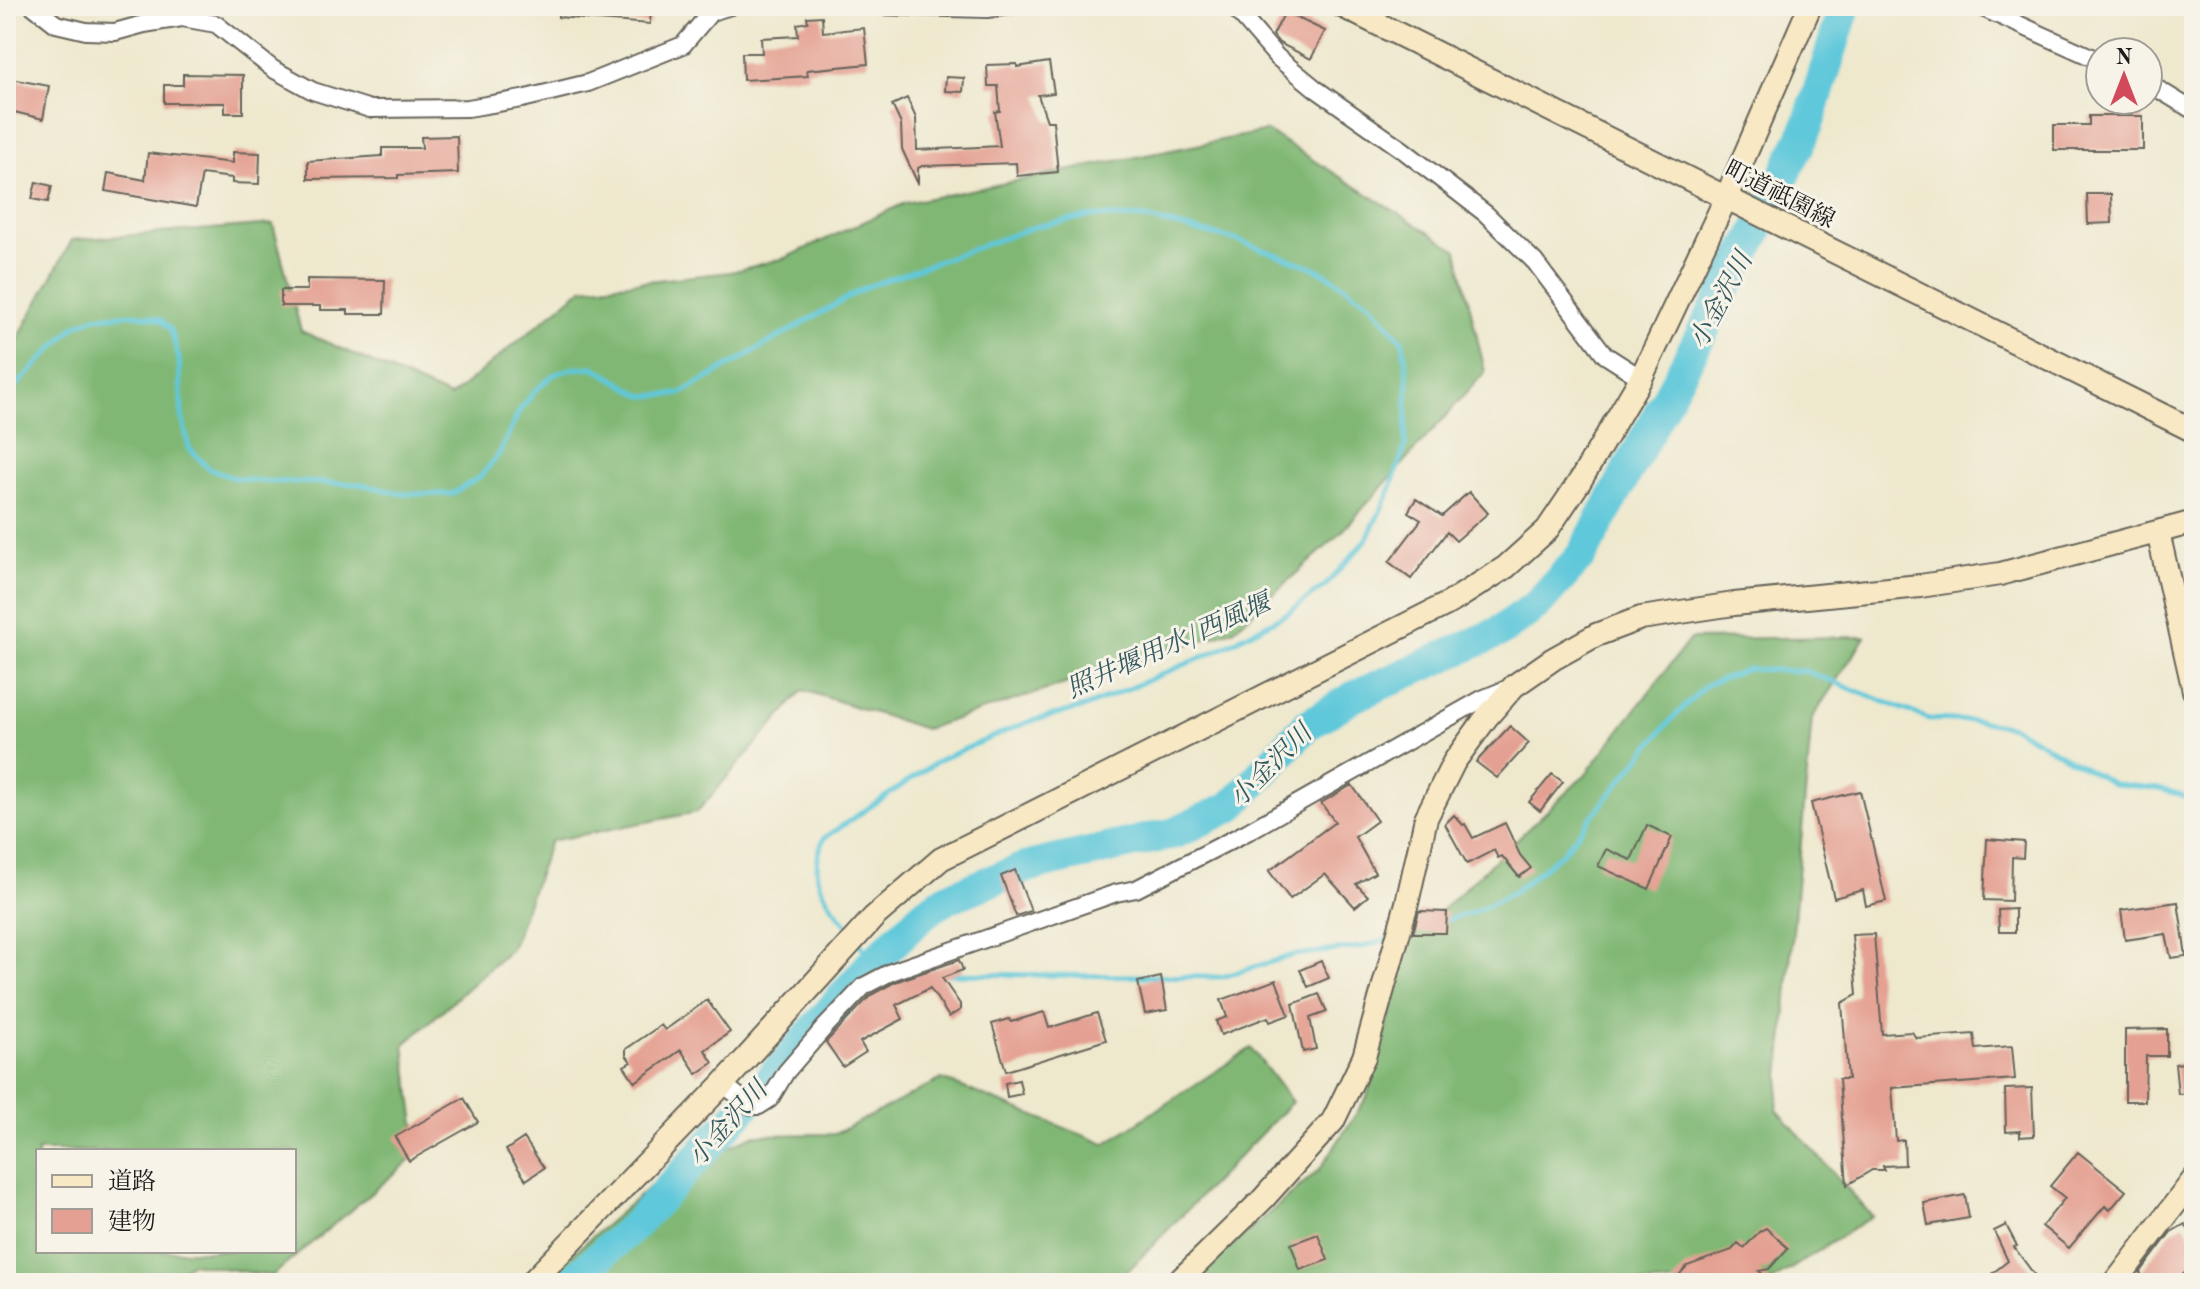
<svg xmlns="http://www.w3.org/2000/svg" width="2200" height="1289" font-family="'Old Standard TT','Noto Serif JP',serif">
<rect width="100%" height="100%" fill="#f7f3e8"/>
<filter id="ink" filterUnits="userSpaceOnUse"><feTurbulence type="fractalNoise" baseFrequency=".0125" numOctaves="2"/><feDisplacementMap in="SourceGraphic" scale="16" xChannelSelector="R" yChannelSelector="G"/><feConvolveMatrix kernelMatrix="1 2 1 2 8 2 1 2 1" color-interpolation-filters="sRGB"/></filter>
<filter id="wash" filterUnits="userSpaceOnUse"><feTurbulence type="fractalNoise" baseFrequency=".006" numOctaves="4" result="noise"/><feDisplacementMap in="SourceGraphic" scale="32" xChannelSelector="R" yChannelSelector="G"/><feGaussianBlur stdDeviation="1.8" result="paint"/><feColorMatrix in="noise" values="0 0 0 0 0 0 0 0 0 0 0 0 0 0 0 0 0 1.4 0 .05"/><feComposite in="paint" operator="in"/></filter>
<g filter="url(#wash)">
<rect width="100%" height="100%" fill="#eee8cd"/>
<path fill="#80b774" stroke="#4e6a48" stroke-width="2" fill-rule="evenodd" d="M1267,131L1457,250L1485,372L1339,535L1233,630L925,729L803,690L697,812L550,841L511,949L404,1045L419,1153L272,1276L191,1263L163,1283H6V360L72,240L273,224L301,331L450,397L583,288L731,272L785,258L905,203ZM38,1151H294V1251H38Z
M1865,637L1812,718L1777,1110L1872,1216L1769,1283H1189L1320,1169L1367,1097L1411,939L1585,775L1690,639Z
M1251,1048L1292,1102L1116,1283H539L661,1177L755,1135L835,1134L942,1079L1105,1144Z"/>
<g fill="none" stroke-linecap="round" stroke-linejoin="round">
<path stroke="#5fc8da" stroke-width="5" d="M6,396L74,327L95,317L134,314L151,317L161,320L171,330L179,359L182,416L189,448L209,469L234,478L259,481L360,484L403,494H452L481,476L499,454L519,412L534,392L553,375L571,369L593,367L643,396L680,394L866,287L1037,226L1092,216L1145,218L1236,240L1315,268L1331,277L1372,305L1403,342L1408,379L1405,446L1388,496L1366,540L1326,585L1288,613L1214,652L1085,707L1028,722L941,759L824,838C805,880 828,900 852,932
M1443,921L1474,912L1514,892L1562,853L1670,721L1706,685L1748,669L1805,671L1929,719L1978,721L2013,727L2113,784L2154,788L2179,794L2194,802
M860,943L871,964L893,967
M947,974L1222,977L1294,955L1363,947L1391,938"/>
<path stroke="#5fc8da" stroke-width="32" d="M569,1283L635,1225L782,1066L871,964L926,912L948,898L1027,867L1175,833L1232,806L1306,726L1353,697L1499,632L1537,605L1582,555L1760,226L1807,128L1845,6"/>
</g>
<g id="blocks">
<path fill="#e4a092" d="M558,6H651L650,24L558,17Z
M1285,12L1325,31L1311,59L1279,43L1273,35Z
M822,16L823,32L864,28L868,64L807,70L808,76L743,80L742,53H762L761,38L798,36L797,24L808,22L807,17Z
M1049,62L1054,93L1038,95L1047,121H1053L1058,172L1017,176L1016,163L922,166L918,168V184L902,149L901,124L892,105L907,98L916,118L917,150L1000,146L995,112L1000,111L998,86H988L987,65L1017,64V67Z
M183,74L243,75V113H225V103H164V85H183Z
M946,77L964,78L963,92L945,91Z
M6,78L49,86L43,119L6,110Z
M2089,116H2143V150H2054V125H2089Z
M457,136L458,173L398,175V178L308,179V161L382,156V148H422L421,137Z
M233,152L260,153L259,184L232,183V178L202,174L196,207L105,191L108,173L145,180L148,153L233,163Z
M36,182L52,186L48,202L32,199Z
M2087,194H2111L2112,223L2088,224Z
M307,279L385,280L384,314H348V310H320V306H281V290H307Z
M1469,492L1488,513L1456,541L1447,532L1411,579L1389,562L1421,520L1408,512L1416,499L1442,516Z
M1510,726L1529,743L1497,778L1476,762Z
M1552,774L1563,782L1540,811L1529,802Z
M1352,785L1377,821L1355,837L1375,873L1356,884L1368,896L1355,907L1325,874L1290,899L1269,871L1335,822L1321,803Z
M1860,791L1886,901L1866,906L1863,890L1834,898L1811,803Z
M1454,815L1463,825L1465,824L1473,838L1505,823L1520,855L1531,868L1519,877L1502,856L1498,858L1494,850L1467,864L1445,824Z
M1647,825L1672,837L1649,889L1598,866L1606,849L1631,860Z
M1987,839L2024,842L2023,858L2012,857L2011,901L1984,900Z
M1015,870L1031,911L1016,916L1001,876Z
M2178,902L2186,956L2171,958L2166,934L2125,940L2121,910Z
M2015,909V932H1999L1998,910Z
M1419,911L1447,912L1446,933H1413Z
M1874,934L1882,1034L1912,1032L1916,1038L1974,1034L1976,1049L2012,1046L2015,1079L1892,1088L1896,1141L1904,1140L1905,1165L1883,1166L1884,1170H1872L1847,1185L1839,1079H1848L1842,1003L1857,995L1852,935Z
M959,960L963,970L942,978L960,1004V1010L949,1017L930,988L896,1005L903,1019L860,1042L866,1052L843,1067L826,1042L871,995L895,982Z
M1321,961L1329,978L1308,987L1300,970Z
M1161,977L1167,1010L1145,1014L1138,982Z
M1276,980L1289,1015L1270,1022L1268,1017L1221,1035L1216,1021L1227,1017L1221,1000Z
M1319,994L1327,1012L1310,1018L1316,1049L1303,1052L1293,1004Z
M707,1000L730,1032L705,1050L713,1063L697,1074L681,1050L635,1082L624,1066L631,1062L626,1055V1049L661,1025L665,1030Z
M1044,1012L1049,1028L1097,1013L1106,1040L1006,1071L992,1024L1009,1019L1011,1022Z
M2167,1029V1056H2146L2145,1101H2125V1030Z
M2194,1062V1092L2178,1094L2175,1064Z
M1019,1080L1022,1094L1007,1097L1005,1083Z
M2032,1088L2034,1136L2020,1137V1131L2006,1132L2005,1089Z
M464,1098L478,1122L409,1161L395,1137Z
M524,1138L544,1168L526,1180L506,1150Z
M2078,1152L2126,1191L2110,1210L2105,1206L2069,1248L2042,1226L2065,1198L2050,1186Z
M1965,1195L1969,1218L1928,1225L1924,1203Z
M2185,1224L2194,1239V1265L2173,1283H2149L2140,1273L2171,1232Z
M2006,1225L2017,1246L2014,1247L2036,1277L2028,1283H1980L2008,1261L1994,1231Z
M1766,1228L1788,1248L1769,1269L1759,1271L1772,1283H1672L1687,1266L1732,1250L1738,1243L1744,1248L1760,1231Z
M1318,1234L1328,1260L1300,1270L1291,1244Z"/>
</g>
</g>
<g filter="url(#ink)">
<use href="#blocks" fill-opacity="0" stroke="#66635a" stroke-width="2"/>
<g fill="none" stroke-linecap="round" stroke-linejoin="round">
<g stroke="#66635a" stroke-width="20">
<path id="street" d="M33,6L56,24L86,31L115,32L144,24L182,18L216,24L273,69L313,91L370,109L468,108L522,99L588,83L683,45L711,12L731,6
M875,6L987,9L1010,6
M1233,6L1277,57L1316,89L1403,150L1486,214L1535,262L1605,355L1641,378
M1978,6L2100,61
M2148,83L2194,111
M723,1084L751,1106H759L770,1099L786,1072L824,1028L864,986L891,972L1116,893L1136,889L1247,832L1482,699L1509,688"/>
</g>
<g stroke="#66635a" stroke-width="26">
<path id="secondary" d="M1342,6L2194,431
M2158,532L2194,691
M531,1283L723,1084L874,917L941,859L1451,602L1506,567L1547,530L1580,481L1641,378L1727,196L1810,6
M1177,1283L1263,1199L1333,1121L1364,1057L1407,903L1426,818L1454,762L1486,718L1514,686L1553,659L1596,635L1641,618L1734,604L1920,586L2000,574L2194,522
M2115,1283L2194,1179"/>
</g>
<use href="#street" stroke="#fff" stroke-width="16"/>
<use href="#secondary" stroke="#f8e8c3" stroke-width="22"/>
</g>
</g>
<g text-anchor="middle" stroke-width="6" stroke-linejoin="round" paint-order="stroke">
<g font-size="24" fill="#1c1c1c" stroke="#f7f3e8">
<text transform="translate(1780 194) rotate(27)" y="8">町道祗園線</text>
</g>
<g font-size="26" font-style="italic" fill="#33585e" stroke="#f7f3e8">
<text transform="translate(1720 300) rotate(-62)" y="9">小金沢川</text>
<text transform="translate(1168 645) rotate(-24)" y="9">照井堰用水/西風堰</text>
<text transform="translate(1270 765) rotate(-45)" y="9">小金沢川</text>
<text transform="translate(727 1123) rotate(-48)" y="9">小金沢川</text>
</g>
</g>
<rect width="2200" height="1289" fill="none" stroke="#f7f3e8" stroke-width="32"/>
<rect x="36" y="1149" width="260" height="104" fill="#f7f3e8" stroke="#9f9d96" stroke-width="2"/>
<rect x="52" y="1175" width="40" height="12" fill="#f8e8c3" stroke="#9f9d96" stroke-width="2"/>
<text x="108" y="1189" font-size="24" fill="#1c1c1c">道路</text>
<rect x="52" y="1209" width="40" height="24" fill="#e4a092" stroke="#9f9d96" stroke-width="2"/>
<text x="108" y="1229" font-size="24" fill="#1c1c1c">建物</text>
<g transform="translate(2124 76)"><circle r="38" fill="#f7f3e8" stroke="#9f9d96" stroke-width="2"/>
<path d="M0-6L14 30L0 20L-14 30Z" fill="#d1495b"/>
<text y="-12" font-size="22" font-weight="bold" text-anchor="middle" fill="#1c1c1c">N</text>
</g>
</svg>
